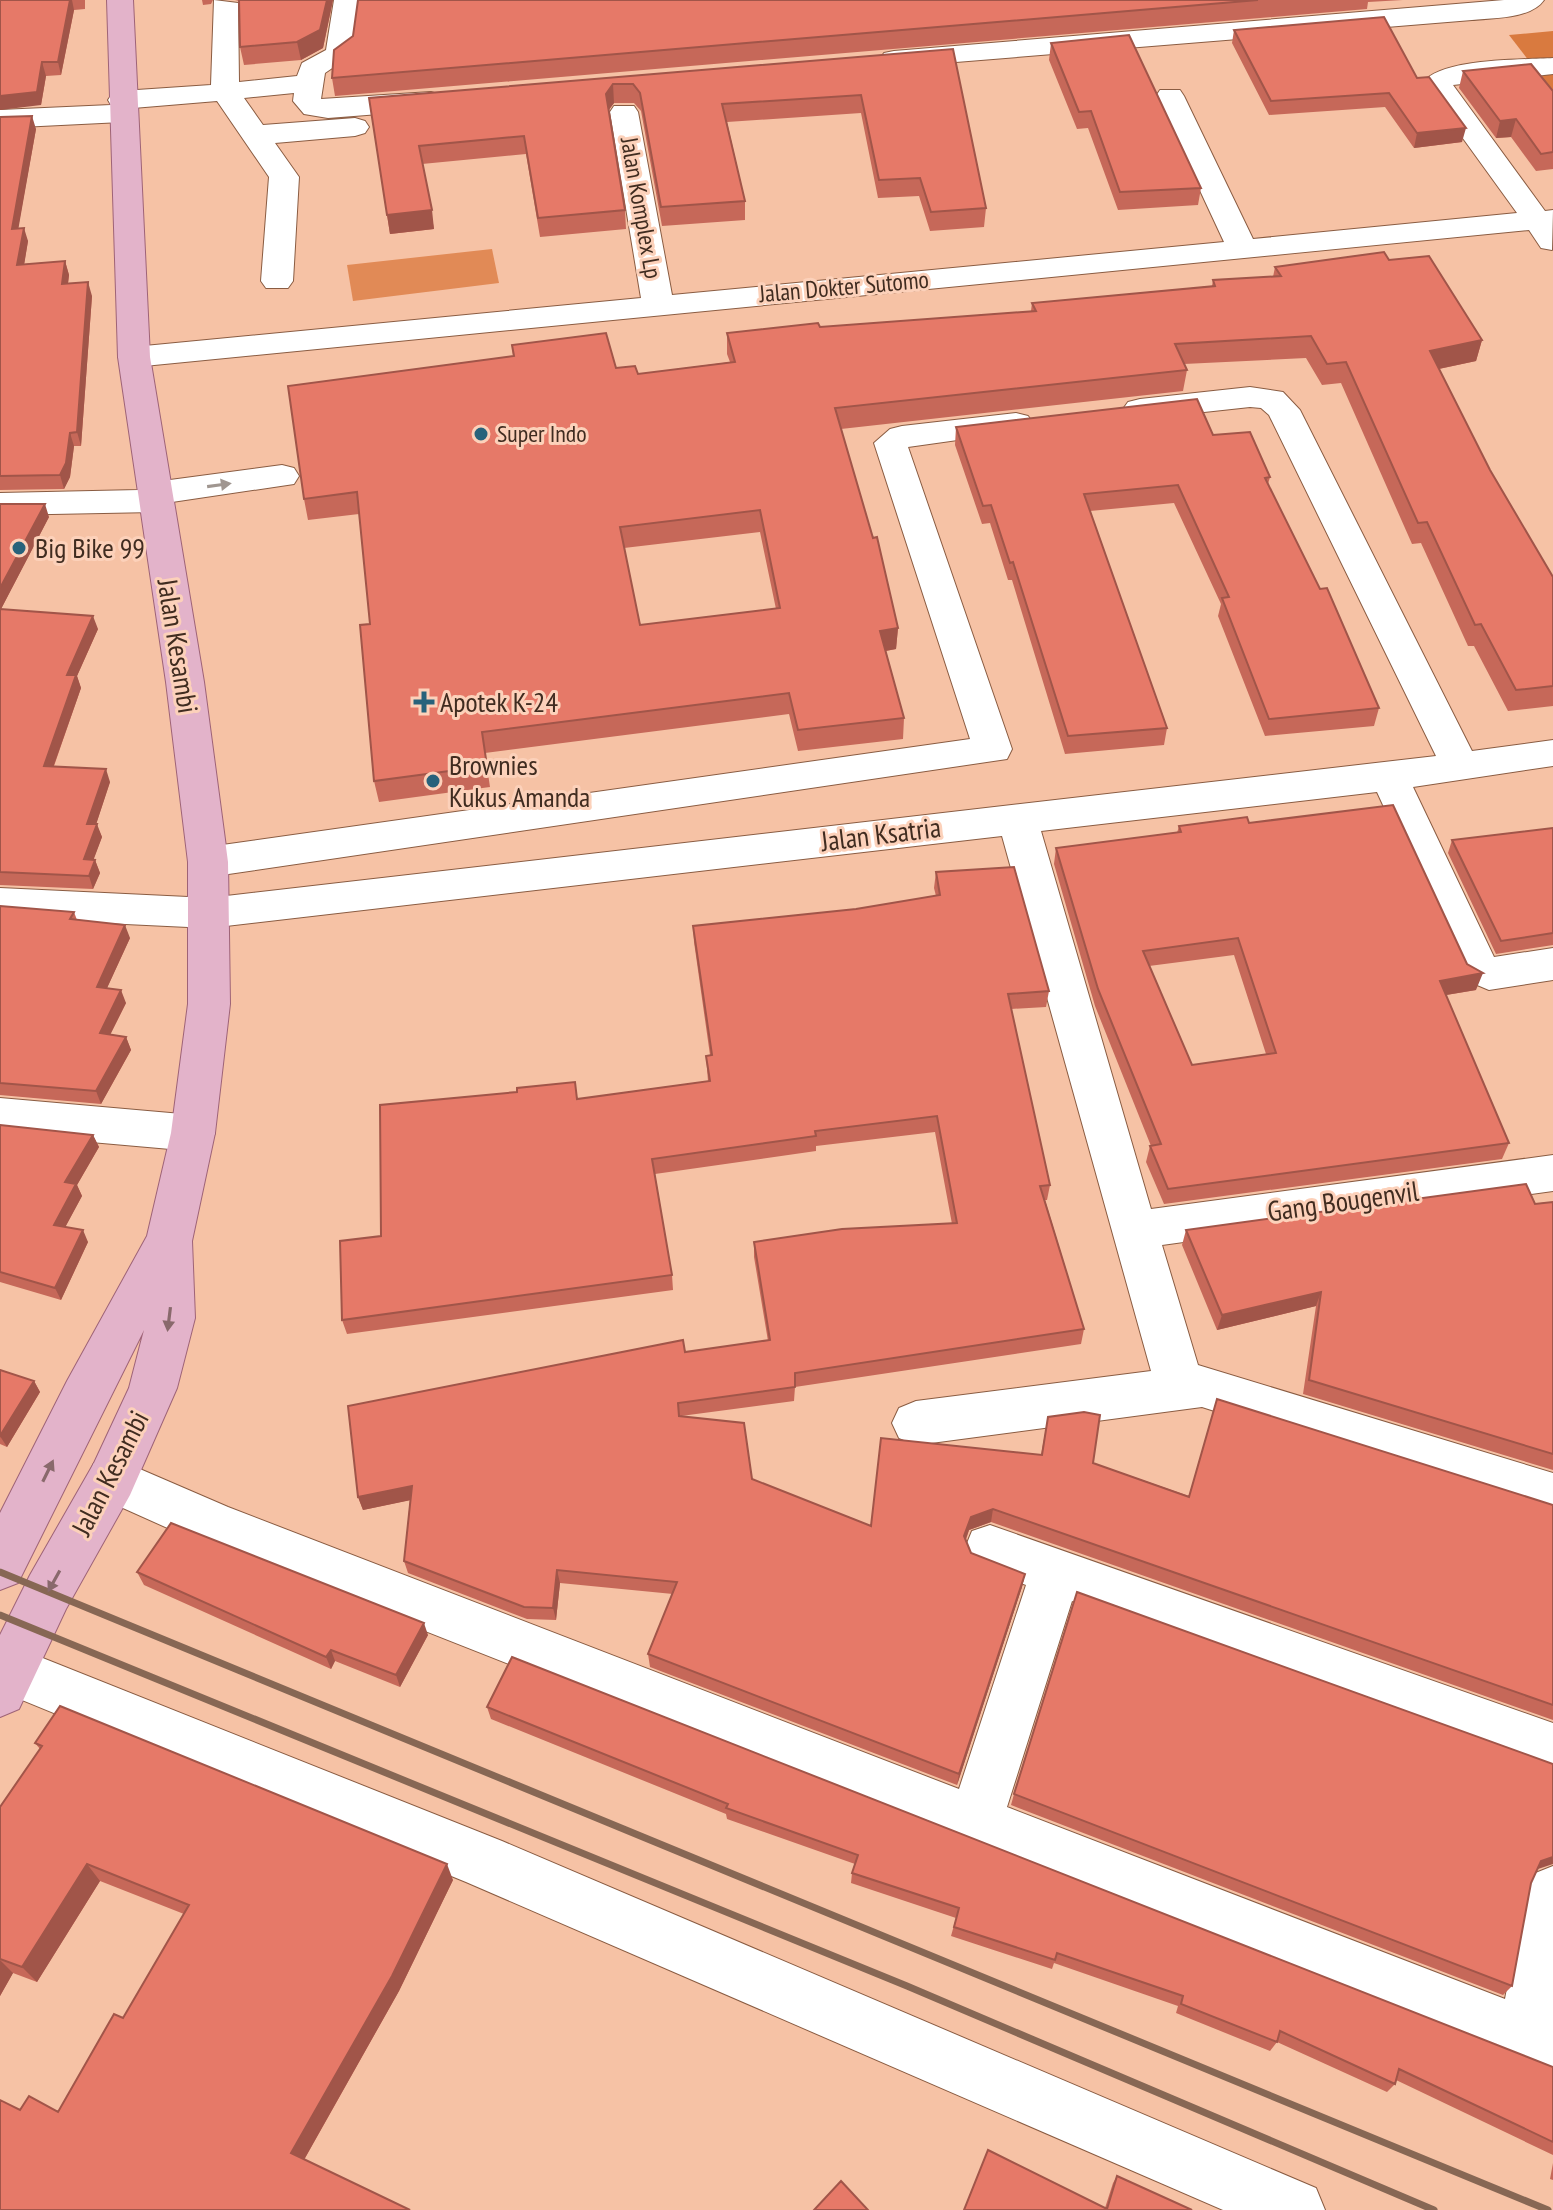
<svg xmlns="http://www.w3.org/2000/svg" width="1553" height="2210" font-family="'PT Sans Narrow',sans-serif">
<rect width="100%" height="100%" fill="#f6c2a5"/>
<path fill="#e18a56" d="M492,249L499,283L353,301L347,265Z"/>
<path fill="#d97a3f" d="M1553,31V92L1509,35Z"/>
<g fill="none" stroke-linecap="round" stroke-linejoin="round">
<g stroke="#8a5c42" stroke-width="2">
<path id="minor" d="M214,0L238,3L239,82L297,76L302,63L326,50L334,0H360L353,54L325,73L321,99L431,92L441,95L445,101L441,107L431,110L328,118L304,114L293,101L294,93L244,98L263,125L355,118L365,121L369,127L365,133L355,136L275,143L299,177L293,281L288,288H266L261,281L269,177L217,101L133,108L136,113L132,119L122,122L0,128V110L111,105L108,100L112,94L122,91L211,85Z
M1504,0H1544C1531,19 1493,18 1472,20L894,67L884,65L880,59L884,53L894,51Z
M1553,58V74L1453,85L1545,211L1553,210L1552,250L1541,248L1529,230L134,367L123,364L118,357L123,350L134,347L641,298L610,112L614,106H634L638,112L672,295L1224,242L1156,96L1160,90H1180L1184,96L1253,239L1517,213L1423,83C1440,58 1523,60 1553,58Z
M1250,387L1283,392L1300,410L1472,751L1553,740V766L1413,787L1494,957L1553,948V980L1489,990L1463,979L1377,792L1041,831L1151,1209L1553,1155V1191L1162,1245L1198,1365L1553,1473V1519L1202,1407L916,1445L899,1438L892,1423L899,1408L916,1401L1151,1371L1002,836L209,928L0,918V888L209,898L1436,756L1269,415L1261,408L1250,407L1140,419L1128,416L1123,409L1128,402L1140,399Z
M1016,413L1028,416L1033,423L1028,430L908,447L1012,749L1007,759L208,877L194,872L188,862L194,852L208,847L970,739L874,443L890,429L902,426Z
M282,465L294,468L299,476L294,484L172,502L167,509L155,512L0,515V493L139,490L143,485L155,482Z
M0,1098L193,1115L209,1120L215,1133L209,1146L193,1151L0,1134Z
M112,1457L228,1507L959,1789L1026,1585L972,1565L965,1548L972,1531L990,1525L1553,1723V1775L1072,1601L1007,1807L1505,1999L1525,1894L1533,1874L1553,1866V2076L192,1539L94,1495L87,1479L94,1463Z
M10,1645L502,1841L1316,2188L1325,2210H1223L466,1882L0,1691V1649Z"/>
</g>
<g stroke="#9e6377" stroke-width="2">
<path id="major" d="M107,0H133L150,357L204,682L228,862L230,1004L215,1133L192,1241L195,1318L177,1388L130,1495L66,1609L19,1709L0,1717V1635L30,1575L94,1463L129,1388L144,1330L18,1583L0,1590V1513L67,1381L147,1236L171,1133L188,1004V862L166,682L118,357Z"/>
</g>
<use href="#minor" fill="#fff" fill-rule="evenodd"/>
<use href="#major" fill="#e3b3ca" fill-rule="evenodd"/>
<path stroke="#876754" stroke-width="7" d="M0,1572L1548,2210
M0,1615L907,1986L1434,2210"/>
</g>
<path fill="#c66859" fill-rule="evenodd" d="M0,0H85V9L74,10L61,75L46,76L41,105Z
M202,0H213L211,4L203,5Z
M235,0H333L323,48L301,60L244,65L240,47L239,1Z
M358,0H1403L1368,2L1367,9L335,96L332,78L353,36Z
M1234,30L1417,78L1462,142L1414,148L1385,107L1269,115L1232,43Z
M1051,43L1201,188L1198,205L1118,210L1088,128L1077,129L1049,60Z
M953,49L986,208L984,227L930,231L919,196L878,198L861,113L727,122L745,201V220L662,226L641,111L634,103H614L609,110L625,210L626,229L540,237L526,154L422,164L434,229L390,234L369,98Z
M1463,71L1553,91V169L1536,171L1511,137L1496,138L1459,88Z
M0,117L36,129L18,228L28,241L24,264L65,261L69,275L68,284L92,296L81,446H74L70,477L64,489L0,490Z
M1389,260L1482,340L1476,361L1439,369L1490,470L1553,577V706L1508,711L1474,646H1468L1421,543L1412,544L1341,383L1322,385L1306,358L1184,364L1187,370L1183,391L841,429L898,628L896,649L886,651L904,718L903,739L798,751L789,714L485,753L490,787L379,802L374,781L370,624L359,514L308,520L304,499L513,356L512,345L616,368L638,374L730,362L727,354V333L820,327L1031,311L1032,303L1212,286L1213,280L1273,277L1275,267ZM760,532L776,609L640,625L624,548Z
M956,427L1213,435L1270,477L1268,484L1379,708L1374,726L1265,736L1218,616L1221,604L1174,503L1090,511L1167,728L1164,745L1065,754L1012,580H1008L990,523L982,524L955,445Z
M0,504L49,517L1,609L98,629L77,676L81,688L54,766L110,782L96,824L102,837L93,860H95L100,873L93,889L0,885Z
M1249,823L1476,990L1446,995L1509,1143L1502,1159L1164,1204L1146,1162L1150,1146H1151L1095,1006L1054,864L1056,848L1177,833L1179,826ZM1234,955L1266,1054L1192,1065L1149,966Z
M1553,828V946V945L1496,954L1448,853L1452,840Z
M936,872L1049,991L1046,1007L1011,1009L1050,1185L1047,1200H1045L1084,1329L1081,1344L795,1387L794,1401L681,1416L752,1479L871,1526L1041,1455L1048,1417L1093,1463L1189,1496L1217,1399L1553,1505V1720L991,1522L969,1530L966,1540L971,1553L1025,1574L1022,1587L957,1785L650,1667L648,1654L673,1594L560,1583L556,1620L527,1619L408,1573L404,1561L410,1500L363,1510L358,1497L685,1352L768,1341L754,1257V1242L952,1224L935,1132L816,1146V1151L655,1174L672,1275L673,1290L347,1334L342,1320L381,1236L577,1099L708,1081L706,1056L710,1055L694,942L693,926L856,909L936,896L934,888Z
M0,906L74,912L77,920L130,938L107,988L126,1003L110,1035L126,1037L131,1050L101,1104L0,1095Z
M0,1125L93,1135L99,1147L77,1185L82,1196L65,1227L88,1242L61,1300L0,1282Z
M1553,1202V1470L1303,1394L1316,1306L1217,1330L1182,1245L1186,1230Z
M0,1370L34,1381L40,1392L7,1447L0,1444Z
M137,1572L428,1635L400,1687L335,1661L331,1669L144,1585Z
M487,1707L1553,2067V2155L1396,2080L1395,2084L1387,2092L1277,2042L1270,2051L1176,2013L1178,2006L1054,1963L1052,1969L951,1936L956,1918L851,1883L852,1873L855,1864L727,1819L726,1814L491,1719Z
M35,1743L453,1880L399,1991L304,2160L20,2110L58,2112L123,2018L184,1914L100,1881L37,1982L13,1973L0,1996V1807L40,1749Z
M1014,1794L1537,1869L1531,1883L1512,1986L1503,1995L1011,1805Z
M1553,2163V2180L1550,2179Z
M1117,2176L1192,2210H964L1105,2208L1113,2183Z"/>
<path fill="#a15549" d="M70,0H72L74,10L61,75L58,62Z
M327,0H333L323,48L301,60L297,42Z
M42,62L46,76L41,105L0,110V96Z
M613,84L614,103L607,112L606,94Z
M32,116L36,129L16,242L12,229Z
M1516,119L1511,137L1496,138L1500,121Z
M1466,128L1462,142L1414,148L1417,133Z
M432,210L434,229L390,234L387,215Z
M24,228L28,241L22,278L17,265Z
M65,261L69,275L66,298L62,284Z
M88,282L92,296L81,446L77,432Z
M1482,340L1476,361L1424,372L1430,351Z
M70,433L74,446L70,477L64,489L60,475Z
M45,504L49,517L0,611V588Z
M93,616L98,629L77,676L81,688L49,779L44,766L67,675Z
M898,628L896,649L879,652L880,631Z
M106,769L110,782L92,837L87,824Z
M97,824L102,837L89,872L84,859Z
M95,860L100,873L93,889L89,876Z
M125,925L130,938L102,999L97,987Z
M1483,973L1476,990L1434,997L1440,981Z
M121,990L126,1003L105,1045L100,1033Z
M126,1037L131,1050L101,1104L96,1091Z
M93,1135L99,1147L77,1185L82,1196L60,1237L54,1225L65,1182Z
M83,1230L88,1242L61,1300L55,1288Z
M1321,1292L1316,1306L1217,1330L1222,1315Z
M34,1381L40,1392L7,1447L0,1436Z
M412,1486L416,1499L363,1510L358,1497Z
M993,1509L991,1522L969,1530L962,1549L964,1536L971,1517Z
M557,1570L560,1583L556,1620L553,1608Z
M1025,1574L1022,1587L957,1785L959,1774Z
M424,1623L428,1635L400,1687L396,1675Z
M331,1650L335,1661L331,1669L326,1657Z
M1553,1857V1864L1532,1871L1541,1861Z
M87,1864L100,1881L37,1982L22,1967Z
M447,1864L453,1880L399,1991L301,2165L291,2153Z
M0,1960L13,1973L0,1996Z"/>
<path fill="#e67968" stroke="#a15549" stroke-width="2" fill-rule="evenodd" d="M0,0H70L58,62H42L37,92L0,96Z
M239,0H327L320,30L297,42L240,47Z
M358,0H1258L332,78L334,50L353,36Z
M1384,17L1417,78L1429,77L1466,128L1417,133L1389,93L1271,101L1234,30Z
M1129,35L1201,188L1120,192L1091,111L1079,112L1051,43Z
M953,49L986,208L931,212L920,178L879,180L861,95L722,104L745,201L661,207L640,93L633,84H613L606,94L625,210L538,218L524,136L419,146L432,210L387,215L369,98Z
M1531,64L1553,91V152L1541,154L1516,119L1500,121L1463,71Z
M32,116L12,229L24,228L17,265L65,261L62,284L88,282L77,432L70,433L66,463L60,475L0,476V117Z
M1384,252L1389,260L1429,256L1482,340L1430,351L1490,470L1553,577V686L1516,690L1481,624L1475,625L1427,522L1418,523L1346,362L1327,364L1311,336L1175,344L1187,370L835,408L873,538L877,537L898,628L880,631L904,718L798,730L789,693L482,732L487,766L374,781L360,625L370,624L357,492L304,499L288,386L514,356L512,345L606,333L616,368L635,366L638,374L735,362L727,333L818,323L820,327L1036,311L1032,303L1215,286L1213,280L1281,276L1275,267ZM760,510L780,608L640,625L620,527Z
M1197,399L1213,435L1250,432L1270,477L1265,478L1320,589L1327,588L1379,708L1269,719L1222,598L1229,597L1178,485L1084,494L1167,728L1068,736L1013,562L1010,563L991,505L983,506L956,427Z
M0,504H45L0,588Z
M0,609L93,616L67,675H76L44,766L106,769L87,824H97L84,859L95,860L89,876L0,872Z
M1393,805L1467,964L1483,973L1440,981L1509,1143L1168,1189L1150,1146L1161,1144L1098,989L1056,848L1181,832L1179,826L1247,817L1249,823ZM1238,938L1276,1053L1192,1065L1143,951Z
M1553,828V933L1501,941L1452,840Z
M1014,867L1049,991L1008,994L1050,1185L1040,1186L1084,1329L795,1373V1387L678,1403L679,1416L744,1423L752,1479L871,1526L881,1438L1042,1455L1048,1417L1084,1412L1100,1415L1093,1463L1189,1497L1217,1399L1553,1505V1705L993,1509L971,1517L964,1536L971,1553L1025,1574L959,1774L648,1654L677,1582L557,1570L553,1608L524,1607L404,1561L412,1486L358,1497L348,1406L683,1340L685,1352L770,1340L754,1242L842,1229L957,1223L937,1116L815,1131L816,1136L652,1159L672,1275L342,1320L340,1241L381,1236L380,1105L517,1092V1088L575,1082L577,1099L710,1081L706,1056L712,1055L693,926L856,909L940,895L936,872Z
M0,906L74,912L70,919L125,925L97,987L121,990L100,1033L126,1037L96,1091L0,1083Z
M0,1125L93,1135L65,1182L76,1184L54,1225L83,1230L55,1288L0,1272Z
M1526,1184L1535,1204L1553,1202V1454L1309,1380L1321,1292L1222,1315L1186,1230Z
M0,1370L34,1381L0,1436Z
M171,1523L424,1623L396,1675L331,1650L326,1657L137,1572Z
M1077,1592L1553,1764V1857L1541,1861L1531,1883L1512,1986L1014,1794Z
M512,1657L1553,2067V2142L1399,2069L1395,2084L1280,2031L1277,2042L1181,2004L1183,1996L1057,1953L1055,1960L954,1927L959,1908L852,1873L858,1855L726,1808L728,1804L487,1707Z
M60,1706L447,1864L392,1976L291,2153L410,2210H0V2100L20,2110L29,2096L58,2112L114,2014L123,2018L189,1905L87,1864L22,1967L0,1959V1807L42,1746L35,1743Z
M988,2150L1107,2209L1117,2176L1192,2210H964Z
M841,2181L868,2210H814Z"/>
<defs><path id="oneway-solid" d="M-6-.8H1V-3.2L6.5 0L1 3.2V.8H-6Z" transform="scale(2)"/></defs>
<use fill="#a09690" href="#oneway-solid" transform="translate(219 485) rotate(-8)"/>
<g fill="#89696c">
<use href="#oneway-solid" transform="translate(169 1319) rotate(97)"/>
<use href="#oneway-solid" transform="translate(48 1471) rotate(-64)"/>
<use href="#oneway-solid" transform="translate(54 1581) rotate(119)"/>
</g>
<g fill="#28627b" stroke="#fcd1ba" stroke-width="3">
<circle cx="481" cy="434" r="8"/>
<circle cx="19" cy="548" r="8"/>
<path d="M420 690h8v8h8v8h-8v8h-8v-8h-8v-8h8z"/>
<circle cx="433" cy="781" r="8"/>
</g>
<g text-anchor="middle" stroke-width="6" stroke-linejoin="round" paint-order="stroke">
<g font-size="24" fill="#402c20" stroke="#fcd1ba">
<text transform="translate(641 208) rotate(80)" y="8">Jalan Komplex Lp</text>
<text transform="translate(844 287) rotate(-5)" y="8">Jalan Dokter Sutomo</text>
</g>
<g font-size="24" fill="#402c20" stroke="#fcd1ba" text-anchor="start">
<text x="497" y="442">Super Indo</text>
</g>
<g font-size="28" fill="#402c20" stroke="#fcd1ba" text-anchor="start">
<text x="35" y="558">Big Bike 99</text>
<text x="440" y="712">Apotek K-24</text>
<text x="449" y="775">Brownies<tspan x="449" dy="32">Kukus Amanda</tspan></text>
</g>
<g font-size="28" fill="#402c20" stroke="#fcd1ba">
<text transform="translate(178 646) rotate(81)" y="10">Jalan Kesambi</text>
<text transform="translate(881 834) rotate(-7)" y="10">Jalan Ksatria</text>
<text transform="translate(1343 1201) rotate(-8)" y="10">Gang Bougenvil</text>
<text transform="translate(110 1473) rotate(-63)" y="10">Jalan Kesambi</text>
</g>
</g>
</svg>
